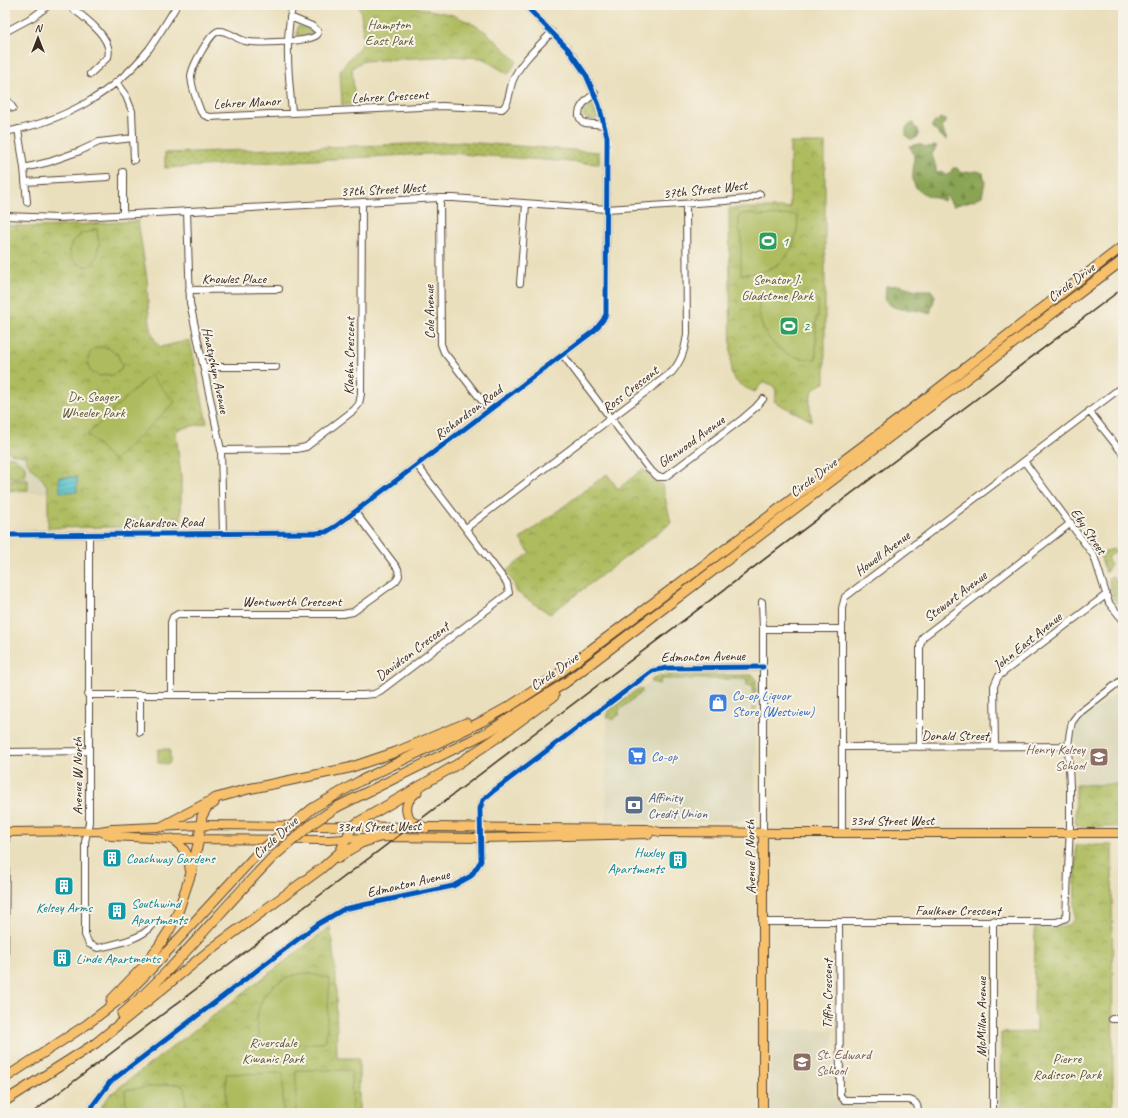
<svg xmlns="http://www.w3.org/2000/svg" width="1128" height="1118" font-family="Caveat,sans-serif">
<defs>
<pattern id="grass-dots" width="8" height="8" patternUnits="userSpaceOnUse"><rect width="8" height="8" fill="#aebc5e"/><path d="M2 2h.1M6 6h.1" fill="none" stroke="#8f994d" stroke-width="1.8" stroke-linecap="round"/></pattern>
<pattern id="forest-firs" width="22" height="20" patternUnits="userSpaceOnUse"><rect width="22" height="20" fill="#8aa455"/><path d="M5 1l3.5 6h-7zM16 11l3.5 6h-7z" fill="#728646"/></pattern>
<pattern id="park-crowns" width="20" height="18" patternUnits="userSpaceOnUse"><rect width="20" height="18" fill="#aebc5e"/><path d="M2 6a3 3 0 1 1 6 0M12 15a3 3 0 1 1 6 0" fill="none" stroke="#8f994d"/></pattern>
<pattern id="water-rules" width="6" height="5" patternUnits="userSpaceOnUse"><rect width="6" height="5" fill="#53c0c9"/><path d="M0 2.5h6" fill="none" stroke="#469ca3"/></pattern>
</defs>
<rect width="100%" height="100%" fill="#f7f3e8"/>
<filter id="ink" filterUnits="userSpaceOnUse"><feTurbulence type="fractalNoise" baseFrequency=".025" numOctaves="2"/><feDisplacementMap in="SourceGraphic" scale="8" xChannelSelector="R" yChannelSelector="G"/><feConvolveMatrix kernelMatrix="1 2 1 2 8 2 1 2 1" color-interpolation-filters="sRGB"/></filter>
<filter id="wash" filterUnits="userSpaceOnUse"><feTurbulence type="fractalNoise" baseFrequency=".012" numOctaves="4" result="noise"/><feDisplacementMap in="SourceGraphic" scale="16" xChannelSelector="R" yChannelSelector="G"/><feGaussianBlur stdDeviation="0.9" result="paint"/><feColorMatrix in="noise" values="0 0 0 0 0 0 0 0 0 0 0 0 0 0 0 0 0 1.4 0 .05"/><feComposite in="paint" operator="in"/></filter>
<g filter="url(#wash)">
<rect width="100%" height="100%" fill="#eadfbc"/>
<path fill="#d9d5b5" d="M5,449L11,453L25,456L26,462L38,473L47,485L48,493H5Z
M752,676L755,680V821H606L607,716L610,711L658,677Z
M1123,688V784L1076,785L1075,730L1078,723Z
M770,1030H833L834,1096L839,1103L845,1105L878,1106V1113H770Z"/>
<path fill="url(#grass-dots)" stroke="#74733e" d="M298,26L311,30L313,33L312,34L297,35Z
M590,103L593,104L597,118L596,120L587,119L583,116L584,110Z
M464,142L599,152V164L446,153L165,168V153Z
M1113,549L1116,552L1107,558L1111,564L1106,573L1100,555L1107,551Z
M1113,576L1116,582L1120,583L1123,591V611L1114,599L1108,578Z
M666,675H753L756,679V716L755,718L748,717L753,715V685H747V679H661L660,684L651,682V680L659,676Z
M638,689L642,690L641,693L618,711L620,714L612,720L611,717H606L608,711Z"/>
<path fill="url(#forest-firs)" stroke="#62673a" d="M939,118L946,120L942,127L947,140L939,135L932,126L934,122H939Z
M912,123L914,124L913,126L918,129L919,135L915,139H910L906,136V128Z
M919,144L926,147L937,146L932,154L936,168V173L941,171L944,173L945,176L950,173L953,168H957L961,173L977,171L983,173L985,182L982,196L974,200L953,206L946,195L944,201C937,198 927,196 921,192C903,180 922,161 909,146Z
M898,285L917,290H931L935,296L930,314C925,312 919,311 914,310C903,309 892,310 885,300L886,286Z"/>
<path fill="url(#park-crowns)" stroke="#74733e" d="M357,5H407L453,15L471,23L486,32L517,61L508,74L482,58L451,56L363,61L352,68L355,104L342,105L340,70L363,43L361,11Z
M790,143H825V383C806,388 809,405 812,421L775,402L774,401C777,394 777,389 771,384L762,383L755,392C744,387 735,384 731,372L729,208H790Z
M138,221C141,240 144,260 147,279C148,293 147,341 161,347L190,340L207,423L179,429L176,432L181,477V526L48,528V489C44,476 27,468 25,456L11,453L5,449V225L41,227Z
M5,457H13L25,466V477H5Z
M643,469L654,482L662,484L671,523L550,614L515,591C516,583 510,578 505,572L530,553L520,539L607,474L618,489Z
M5,480H28V490H5Z
M159,749H169L170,750V763L169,764L158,763V750Z
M1123,784V827H1081L1077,826L1075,821L1076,785Z
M1076,845H1112L1113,1113H1000L1001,1033L1036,1032V1017L1034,1016L1035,927C1048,927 1066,932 1074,919Z
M330,927L336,975L337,1058H359V1113H99L104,1102L112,1093Z"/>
<path fill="#aebc5e" stroke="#74733e" d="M741,214H756L757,216L798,215C798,253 780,274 741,274V232L739,231V216Z
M94,229L98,231L97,233L100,246L98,247C99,256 96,261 89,266C74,267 66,255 72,242L80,236V234L93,231Z
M799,299H815L818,301V317H816V359C781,361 756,335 759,300L799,301Z
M99,347L109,348L115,354L117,353L122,365L121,370L110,376L109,374L100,376L91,372C85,363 88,349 99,347Z
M150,375L175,402L114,461L88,434Z
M308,973L330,979L326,1039L323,1043L261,1045C259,1037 257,1029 257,1020C258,992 282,974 308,973Z
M296,1070H351L352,1113H296Z
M283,1073V1113H226V1074Z
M180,1084L185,1089L186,1113H130L126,1102L125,1090L165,1085Z"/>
<path fill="url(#water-rules)" stroke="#477574" d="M59,477H77V492H60Z"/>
</g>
<g filter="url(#ink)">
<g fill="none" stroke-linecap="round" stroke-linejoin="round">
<g stroke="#554536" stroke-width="8">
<path id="minor" d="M68,5C81,15 114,37 108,57L90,74
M290,17L312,26L318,31L317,35C310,42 255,44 245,41C236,39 228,30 219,31C210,32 191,68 191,77C192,88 197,102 201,112L204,115L209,117L442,106L502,109C510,104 509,89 513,80C521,61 538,47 552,32
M5,32L33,17L49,5
M116,82L126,96L132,111L134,160
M595,93C588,99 578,106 579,116C580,119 581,122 585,123C591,124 598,124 604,125
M5,97L13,108
M292,112C289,79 284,36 293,5
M18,129L24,168L27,202
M5,132C61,122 114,94 149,49C159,35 168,20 177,5
M24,168L49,162L80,151L99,142L133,138
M123,172V214
M25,182L108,177
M440,198L441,344L444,352L489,410
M187,211L190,303L221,450L223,533
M5,216L58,218L440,198H453L607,209L725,201L747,199L760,194
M520,283L526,204
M189,290L279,289
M563,355L648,468L658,477H665L741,420L756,407L763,399
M204,367H276
M1089,411L1123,454
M221,450L296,449L306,447L354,410L359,404L361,394L362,202
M1024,461L1094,556L1109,603L1123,620
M466,528L672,372C682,360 685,349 687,334L686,204
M5,535C109,535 212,533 316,533L326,532L336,526L595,330L603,320L606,314V304L607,146V137L599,105L586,75L568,49L525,5
M89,536V822L85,842V935L89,944L98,948C116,944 142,939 153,925
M762,602L763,629V833
M763,629H842
M88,695H363L374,694L380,691L509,593L507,583L417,465
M140,695V732
M171,695V622L173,617L178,614H343L353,612L396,581L399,576L398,569L355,512
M842,747L1068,746
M920,747V646L923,637L1071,523
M995,747L994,686L998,677L1005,671L1106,595
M5,752L89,751
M842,833V608L845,597L1123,386
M993,921V1113
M764,922H1057L1066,918L1070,825V787L1068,746L1070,731L1072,722L1078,714L1123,679
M839,922L840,1095L844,1100H909C917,1102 918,1105 918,1113
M5,959L6,832
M1112,1019H1123
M91,1113L93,1105L110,1082L318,924L344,909L453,886L471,876L481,861L480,809L483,800L492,792L652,671L667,668L763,667"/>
</g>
<g stroke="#554536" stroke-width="10">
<path id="major" d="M100,831L111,836L172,839L328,840L379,837L481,838L649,834
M5,832L100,831L112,829L201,825L647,829L660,832L787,833H1123
M763,833V1113"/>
</g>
<g stroke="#554536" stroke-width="11">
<path id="highway" d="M417,792C406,799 403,811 412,822L426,828
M337,807L488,732L565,683L1123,260
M313,808L360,781L483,721L510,706L553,678L903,416L1123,246
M161,827L216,798L248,789L349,768L396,752L466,723
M172,839C183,846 190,855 190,869
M339,858L349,850L361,843L379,837
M111,1000L142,968L159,946L170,929L178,912L192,870L199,839L202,816L207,807L214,803
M122,1014C177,967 222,908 274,856
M5,1078L86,1025L124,996L151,969L257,854
M5,1101L96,1043L210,950L322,868L340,852L352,827L357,823L456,765L495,739L554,696"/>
</g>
<use href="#minor" stroke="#fff" stroke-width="6"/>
<use href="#major" stroke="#f7c06c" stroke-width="8"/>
<use href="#highway" stroke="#f7c06c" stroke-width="9"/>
<path stroke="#3b2a1e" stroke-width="1.5" d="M32,1113L1123,288"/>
<g stroke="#554536" stroke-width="11" stroke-linecap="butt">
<path id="highway-bridge" d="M257,854L313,808
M274,856L313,823L337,807"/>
</g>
<use href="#highway-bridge" stroke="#f7c06c" stroke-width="9"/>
<g stroke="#f7f3e8" stroke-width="8">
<path id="cycleway" d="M5,535C109,535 212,533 316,533L326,532L336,526L595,330L603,320L606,314V304L607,146V137L599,105L586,75L568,49L525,5
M91,1113L93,1105L110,1082L318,924L344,909L453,886L471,876L481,861L480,809L483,800L492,792L652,671L667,668L763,667"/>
</g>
<use href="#cycleway" stroke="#0057b8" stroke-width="5"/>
</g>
</g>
<defs>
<g id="stadium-square" transform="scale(1)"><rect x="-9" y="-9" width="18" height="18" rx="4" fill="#2e9e5b" stroke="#f7f3e8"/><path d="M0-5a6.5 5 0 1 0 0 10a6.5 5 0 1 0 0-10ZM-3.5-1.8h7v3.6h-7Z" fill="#fff"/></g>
<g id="shop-square" transform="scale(1)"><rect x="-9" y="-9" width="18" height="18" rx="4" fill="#3f7fe0" stroke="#f7f3e8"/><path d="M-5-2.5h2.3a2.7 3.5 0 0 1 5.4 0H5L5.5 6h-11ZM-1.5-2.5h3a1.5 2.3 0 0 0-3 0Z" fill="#fff"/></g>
<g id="supermarket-square" transform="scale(1)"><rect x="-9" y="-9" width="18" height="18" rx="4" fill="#3f7fe0" stroke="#f7f3e8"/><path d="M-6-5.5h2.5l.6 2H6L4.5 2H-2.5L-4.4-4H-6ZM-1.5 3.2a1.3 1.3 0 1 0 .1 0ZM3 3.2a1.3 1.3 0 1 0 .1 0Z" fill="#fff"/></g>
<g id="school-square" transform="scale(1)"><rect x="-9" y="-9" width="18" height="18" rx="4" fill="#8d6e63" stroke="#f7f3e8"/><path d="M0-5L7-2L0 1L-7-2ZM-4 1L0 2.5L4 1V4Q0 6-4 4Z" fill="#fff"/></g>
<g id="bank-square" transform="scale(1)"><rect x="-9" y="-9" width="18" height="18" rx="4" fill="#5c6f8a" stroke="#f7f3e8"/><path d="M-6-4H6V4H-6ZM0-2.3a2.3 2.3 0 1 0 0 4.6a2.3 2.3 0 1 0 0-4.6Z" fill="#fff"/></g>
<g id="building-square" transform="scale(1)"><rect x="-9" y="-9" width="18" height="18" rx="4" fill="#0f9aa8" stroke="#f7f3e8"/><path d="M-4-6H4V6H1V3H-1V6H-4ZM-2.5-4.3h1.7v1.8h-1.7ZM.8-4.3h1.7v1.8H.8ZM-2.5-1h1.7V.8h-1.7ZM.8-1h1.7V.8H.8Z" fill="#fff"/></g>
</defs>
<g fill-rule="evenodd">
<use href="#stadium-square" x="768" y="241"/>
<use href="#stadium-square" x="789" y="326"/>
<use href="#shop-square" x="718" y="703"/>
<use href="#supermarket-square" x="637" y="756"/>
<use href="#school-square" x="1099" y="757"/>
<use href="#bank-square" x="634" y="805"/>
<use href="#building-square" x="112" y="858"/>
<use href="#building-square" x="678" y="860"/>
<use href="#building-square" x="64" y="886"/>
<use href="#building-square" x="117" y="911"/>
<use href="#building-square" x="62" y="958"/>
<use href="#school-square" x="802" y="1062"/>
</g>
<g text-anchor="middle" stroke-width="4" stroke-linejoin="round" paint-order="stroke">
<g font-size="14" fill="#5e5631" stroke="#f7f3e8">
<text x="389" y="29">Hampton<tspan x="389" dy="16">East Park</tspan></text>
<text x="777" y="284">Senator J.<tspan x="777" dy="16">Gladstone Park</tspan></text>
<text x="93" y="401">Dr. Seager<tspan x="93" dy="16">Wheeler Park</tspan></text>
<text x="273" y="1047">Riversdale<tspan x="273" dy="16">Kiwanis Park</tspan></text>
<text x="1067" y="1063">Pierre<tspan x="1067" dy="16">Radisson Park</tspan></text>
</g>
<g font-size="14" fill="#3b2a1e" stroke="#f7f3e8">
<text transform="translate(390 96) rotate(-3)" y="5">Lehrer Crescent</text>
<text transform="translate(247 102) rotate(-3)" y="5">Lehrer Manor</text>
<text transform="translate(383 189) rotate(-3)" y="5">37th Street West</text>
<text transform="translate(705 189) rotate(-6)" y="5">37th Street West</text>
<text x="234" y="283">Knowles Place</text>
<text transform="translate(1071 282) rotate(-37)" y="5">Circle Drive</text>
<text transform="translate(429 312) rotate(-91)" y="5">Cole Avenue</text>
<text transform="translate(349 356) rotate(-89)" y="5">Klaehn Crescent</text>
<text transform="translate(216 370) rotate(78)" y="5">Hnatyshyn Avenue</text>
<text transform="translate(630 389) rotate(-38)" y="5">Ross Crescent</text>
<text transform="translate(468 412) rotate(-37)" y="5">Richardson Road</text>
<text transform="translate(691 441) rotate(-36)" y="5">Glenwood Avenue</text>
<text transform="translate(813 477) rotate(-37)" y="5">Circle Drive</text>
<text transform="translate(163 522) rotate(-1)" y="5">Richardson Road</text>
<text transform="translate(1089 531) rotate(56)" y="5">Eby Street</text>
<text transform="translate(882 553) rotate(-37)" y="5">Howell Avenue</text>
<text transform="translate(955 596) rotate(-37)" y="5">Stewart Avenue</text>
<text x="292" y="606">Wentworth Crescent</text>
<text transform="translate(1027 641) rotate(-39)" y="5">John East Avenue</text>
<text transform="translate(412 651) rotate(-37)" y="5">Davidson Crescent</text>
<text transform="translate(703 656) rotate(-1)" y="5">Edmonton Avenue</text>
<text transform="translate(554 671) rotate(-35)" y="5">Circle Drive</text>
<text x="955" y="740">Donald Street</text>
<text transform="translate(77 776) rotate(-90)" y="5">Avenue W North</text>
<text x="892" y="825">33rd Street West</text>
<text transform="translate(379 826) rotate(-1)" y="5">33rd Street West</text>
<text transform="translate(275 837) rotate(-42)" y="5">Circle Drive</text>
<text transform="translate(750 857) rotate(-91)" y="5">Avenue P North</text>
<text transform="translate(408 883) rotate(-13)" y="5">Edmonton Avenue</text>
<text x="958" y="915">Faulkner Crescent</text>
<text transform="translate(827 994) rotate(-90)" y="5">Tiffin Crescent</text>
<text transform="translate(981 1017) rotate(-90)" y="5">McMillan Avenue</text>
</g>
<g font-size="14" fill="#27864d" stroke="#f7f3e8" text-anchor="start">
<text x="782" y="246">1</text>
<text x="803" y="331">2</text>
</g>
<g font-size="14" fill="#366cbe" stroke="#f7f3e8" text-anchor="start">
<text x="732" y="700">Co-op Liquor<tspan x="732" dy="16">Store (Westview)</tspan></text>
<text x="651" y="761">Co-op</text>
</g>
<g font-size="14" fill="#785e54" stroke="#f7f3e8" text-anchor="end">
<text x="1085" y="754">Henry Kelsey<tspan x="1085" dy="16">School</tspan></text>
<text x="816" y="1059" text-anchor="start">St. Edward<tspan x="816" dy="16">School</tspan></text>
</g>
<g font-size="14" fill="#4e5e75" stroke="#f7f3e8" text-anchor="start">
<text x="648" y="802">Affinity<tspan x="648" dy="16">Credit Union</tspan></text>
</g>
<g font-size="14" fill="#0d838f" stroke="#f7f3e8" text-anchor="start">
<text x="664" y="857" text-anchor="end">Huxley<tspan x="664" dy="16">Apartments</tspan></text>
<text x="126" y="863">Coachway Gardens</text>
<text x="131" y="908">Southwind<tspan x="131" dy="16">Apartments</tspan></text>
<text x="64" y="912" text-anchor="middle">Kelsey Arms</text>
<text x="76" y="963">Linde Apartments</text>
</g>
</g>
<rect width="1128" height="1118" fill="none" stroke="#f7f3e8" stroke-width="20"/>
<g transform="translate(38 38)" stroke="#f7f3e8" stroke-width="3" paint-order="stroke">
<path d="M0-3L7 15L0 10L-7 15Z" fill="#3b2a1e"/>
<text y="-6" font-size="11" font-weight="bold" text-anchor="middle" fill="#3b2a1e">N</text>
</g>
</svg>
